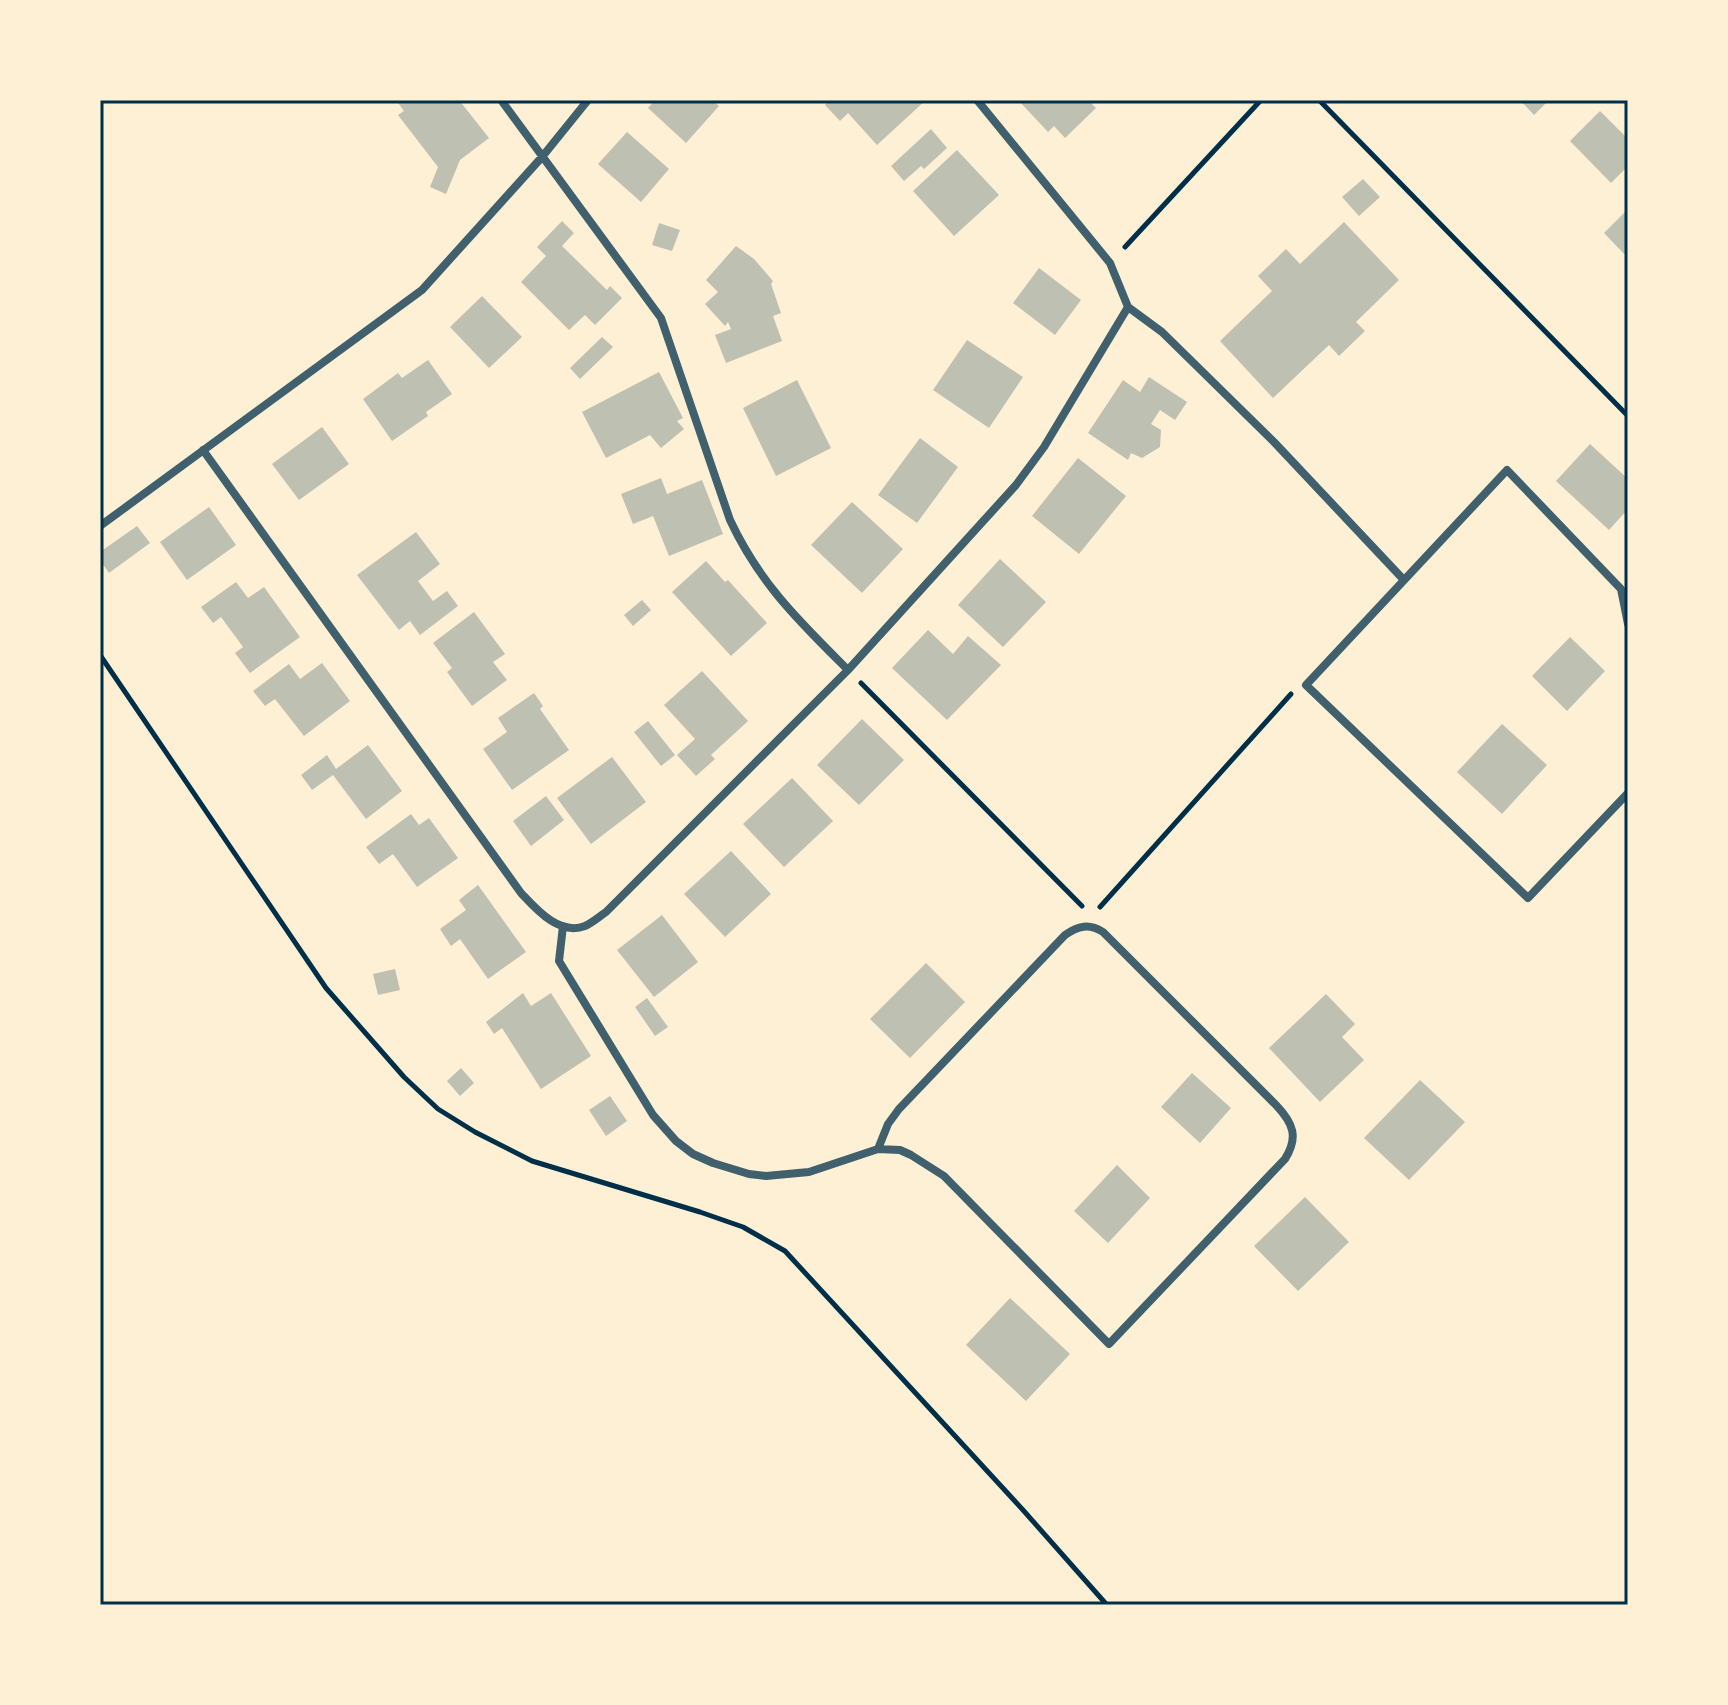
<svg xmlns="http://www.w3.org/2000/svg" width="1728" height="1705" font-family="Karla,sans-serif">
<rect width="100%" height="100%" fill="#fdf0d5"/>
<path fill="#bec0b2" d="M396,100H459L489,138L460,160L446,194L430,187L438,167L398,115L404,111Z
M655,100H712L719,106L686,143L648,108Z
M830,100H926L877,145L848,113L840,121L825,105Z
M1018,100H1088L1096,108L1065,138L1054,126L1048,132Z
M1520,100H1549L1534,115Z
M1600,111L1628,139V166L1611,183L1570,141Z
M931,129L947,148L924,169L921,166L904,181L891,166Z
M627,132L669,169L641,202L598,164Z
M957,150L999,195L954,236L913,191Z
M1363,179L1380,197L1359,216L1342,197Z
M1628,209V258L1604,233Z
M562,221L574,233L562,246L607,290L610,286L622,298L595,325L585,315L569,330L521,282L546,256L537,247Z
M1344,222L1399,280L1356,322L1365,331L1339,356L1329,345L1273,398L1220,341L1272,291L1258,276L1286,249L1300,264Z
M659,223L680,230L672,251L652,245Z
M736,246L754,259L773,281L771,284L781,313L773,316L782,341L726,363L715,335L731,329L728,322L725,326L705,304L718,292L706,280Z
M1039,268L1081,300L1055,335L1013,303Z
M482,296L522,337L489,368L450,327Z
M602,337L613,347L580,379L570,368Z
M967,340L1023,377L989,428L933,390Z
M428,360L452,394L426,412L428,416L392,441L363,399L398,373L402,378Z
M659,372L683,418L677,421L684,429L661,448L650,435L606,458L582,412Z
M1149,377L1187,402L1175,420L1160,410L1151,424L1161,430L1160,447L1142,458L1131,453L1128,460L1088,433L1123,380L1140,392Z
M797,380L831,448L776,476L743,408Z
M322,427L349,464L299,500L272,464Z
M920,438L958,467L917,523L878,495Z
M1590,444L1628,479V509L1609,530L1556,481Z
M1078,458L1126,496L1079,554L1032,516Z
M661,478L667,494L702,480L723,534L669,556L653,516L633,524L621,494Z
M852,502L903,549L862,593L811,545Z
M209,507L236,545L187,580L160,542Z
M137,526L150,543L109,573L100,560V552Z
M416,532L440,564L418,581L433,601L447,591L458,606L420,635L410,621L399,630L357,575Z
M1000,559L1046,602L1003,647L958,605Z
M706,561L725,582L728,580L767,623L731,656L672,592Z
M236,582L248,598L264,587L300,637L250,673L235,653L243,647L221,617L213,623L201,607Z
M642,600L651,610L633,626L624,615Z
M474,612L505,654L493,662L507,680L472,706L447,672L452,668L433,643Z
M928,630L953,654L968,636L1001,665L947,720L892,668Z
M1570,637L1605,671L1567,711L1532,676Z
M322,663L350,701L304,736L275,699L265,706L253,691L289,664L300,679Z
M702,671L748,721L711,755L715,759L696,776L677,755L695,739L664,705Z
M534,693L543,706L540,709L569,750L512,790L483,749L507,732L498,718Z
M862,719L904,760L859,805L817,765Z
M648,721L675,755L661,766L634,732Z
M1502,724L1547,765L1502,814L1457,772Z
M368,745L402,791L366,819L333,775L312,790L301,775L327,755L336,769Z
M612,757L646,802L591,844L557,798Z
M792,778L833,821L784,867L743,824Z
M546,796L564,820L531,846L513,821Z
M411,814L419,825L429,818L458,858L417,887L393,854L379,864L366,847Z
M731,851L771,894L725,937L684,894Z
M478,885L526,952L488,979L460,939L451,946L440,929L466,910L459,900Z
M662,915L698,962L654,997L617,950Z
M926,963L965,1002L910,1058L870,1019Z
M395,969L400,990L378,995L373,974Z
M523,993L531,1006L551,993L591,1056L541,1089L502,1028L494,1034L486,1022Z
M1326,994L1355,1024L1342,1037L1364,1060L1320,1102L1269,1048Z
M647,998L668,1027L655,1036L635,1007Z
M461,1068L474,1083L460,1096L447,1081Z
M1192,1073L1231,1108L1200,1143L1161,1107Z
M1420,1080L1465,1122L1409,1180L1364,1138Z
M610,1096L627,1121L606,1136L589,1110Z
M1117,1165L1150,1198L1108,1243L1074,1211Z
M1305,1197L1349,1242L1298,1291L1254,1246Z
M1010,1298L1070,1354L1026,1401L966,1345Z"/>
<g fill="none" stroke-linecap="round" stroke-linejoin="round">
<path stroke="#003049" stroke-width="5" d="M1319,100L1628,416
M1125,247L1261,100
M100,655L326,988L404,1077L438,1109L475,1132L532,1161L700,1212L743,1227L785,1251L1023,1510L1107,1605
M861,683L1082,906
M1100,907L1291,694"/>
<path stroke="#3f606c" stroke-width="8" d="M501,100L661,318L730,520C760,584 799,621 848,670
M977,100L1110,263L1128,307
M1128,307L1162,332L1274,442L1403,579
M203,450L521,893C536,909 559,936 585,926C592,923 600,916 606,912L848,670L1016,485L1044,447L1128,307
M100,526L422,290L542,157L588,100
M1628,624L1621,589L1507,470L1306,685L1528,898L1628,793
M563,926L559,961L653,1115L676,1141L693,1154L713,1163L749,1174L766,1176L809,1172L878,1149L900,1150L911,1155L944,1176L1109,1344L1285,1159C1299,1137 1293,1123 1276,1105L1103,932C1089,923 1078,926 1065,935L899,1109L888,1124L878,1149"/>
</g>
<rect width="1728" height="1705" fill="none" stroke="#fdf0d5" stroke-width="204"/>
<rect x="102" y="102" width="1524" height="1501" fill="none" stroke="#003049" stroke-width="3"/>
</svg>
